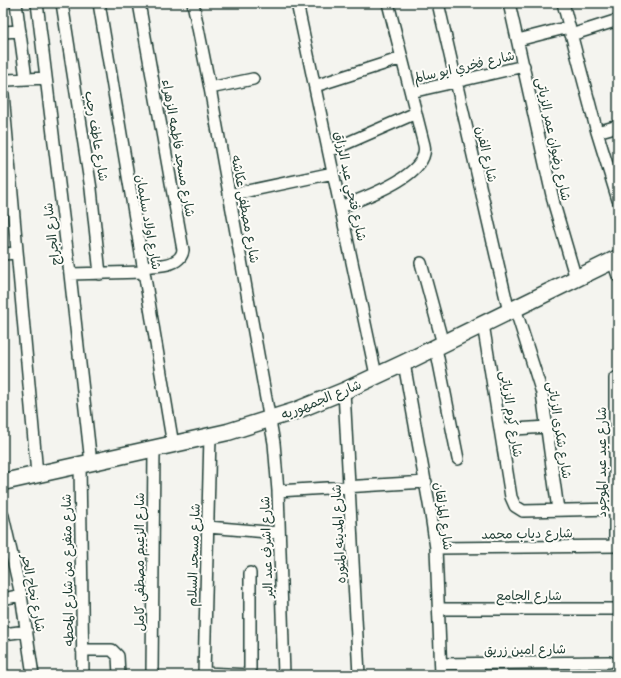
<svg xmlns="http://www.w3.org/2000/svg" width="621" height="678" font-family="Mynerve,'Playpen Sans Arabic',sans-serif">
<rect width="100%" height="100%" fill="#f4f4ef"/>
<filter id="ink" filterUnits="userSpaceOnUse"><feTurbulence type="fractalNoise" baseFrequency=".025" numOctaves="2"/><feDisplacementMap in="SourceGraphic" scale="8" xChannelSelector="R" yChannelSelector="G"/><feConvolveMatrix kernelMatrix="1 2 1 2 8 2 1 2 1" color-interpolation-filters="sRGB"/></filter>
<g filter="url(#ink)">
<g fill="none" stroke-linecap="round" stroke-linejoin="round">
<g stroke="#1f3d34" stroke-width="14">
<path id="street" d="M16,3L26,79
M37,3L70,274L91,463
M62,3L91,189L100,274
M99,3L173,445
M139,3L183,250C181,267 156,265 143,267
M193,3L210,88L274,443L278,491L284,675
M297,3L376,375
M438,3L509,312
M509,3L554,204L576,279
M563,3L597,132L618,200
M3,32L20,31
M571,35L618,20
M518,40L569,27
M3,84L8,80L46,78
M315,86L402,58
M210,88L253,79
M411,92L524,66
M3,94L37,474
M597,132L618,126
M329,151L416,113
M229,195L333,173
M341,207C363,198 431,175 424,145L388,3
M3,254L17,253
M613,261L618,276
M421,263L443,344
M70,274L144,272
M515,308L542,393L558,510
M483,324L511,497L515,506L523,511L615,509
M436,348L458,459
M404,363L431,515L436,548L441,675
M344,391L359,675
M500,430L547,427
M80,465L83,675
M278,491L426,482
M3,516L21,595L33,675
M208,527L279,533
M615,546V378
M436,548L618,546
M250,573V675
M3,599L21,595
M439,609H618
M3,634L27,631
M82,650H112L118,656L119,675
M441,664L609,662
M204,673L250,675
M152,675L154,449
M204,675L210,436"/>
</g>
<g stroke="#1f3d34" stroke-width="19">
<path id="secondary" d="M3,482L228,432L295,411L344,391L404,363L618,258"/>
</g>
<use href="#street" stroke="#fdfcf7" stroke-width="11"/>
<use href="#secondary" stroke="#fdfcf7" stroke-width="16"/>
</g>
</g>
<g text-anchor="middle" stroke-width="4" stroke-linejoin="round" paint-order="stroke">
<g font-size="13" fill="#1f3d34" stroke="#fdfcf7">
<text transform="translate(464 66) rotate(-13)" y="5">شارع فخري ابو سالم</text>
<text transform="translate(97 136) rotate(81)" y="5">شارع عاطف رجب</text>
<text transform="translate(554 139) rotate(78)" y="5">شارع رضوان عمر الزياتى</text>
<text transform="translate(179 148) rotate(80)" y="5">شارع مسجد فاطمه الزهراء</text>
<text transform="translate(487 154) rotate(77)" y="5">شارع الفرن</text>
<text transform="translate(351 186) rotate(78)" y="5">شارع فتحي عبد الرزاق</text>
<text transform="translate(246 209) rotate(80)" y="5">شارع مصطفى عكاشه</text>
<text transform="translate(149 222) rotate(80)" y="5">شارع اولاد سليمان</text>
<text transform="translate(51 234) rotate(-97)" y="5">شارع الجراج</text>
<text transform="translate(321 399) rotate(-22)" y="5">شارع الجمهوريه</text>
<text transform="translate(512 414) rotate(81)" y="5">شارع كرم الزياتى</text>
<text transform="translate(560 430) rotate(81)" y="5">شارع شكرى الزياتى</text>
<text transform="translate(601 462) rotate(-90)" y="5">شارع عيد عبد الموجود</text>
<text transform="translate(444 516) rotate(82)" y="5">شارع المزلقان</text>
<text transform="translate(527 533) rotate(-1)" y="5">شارع دياب محمد</text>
<text transform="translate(338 534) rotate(-93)" y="5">شارع المدينه المنوره</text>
<text transform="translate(266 547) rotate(-92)" y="5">شارع اشرف عبد البر</text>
<text transform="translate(193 555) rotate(-88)" y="5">شارع مسجد السلام</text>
<text transform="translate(139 562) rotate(-90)" y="5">شارع الزعيم مصطفى كامل</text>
<text transform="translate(67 570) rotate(-91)" y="5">شارع متفرع من شارع المحطه</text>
<text transform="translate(34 593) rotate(79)" y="5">شارع نجاح الحر</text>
<text x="529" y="600">شارع الجامع</text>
<text transform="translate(525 649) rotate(-1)" y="5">شارع امين زريق</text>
</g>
</g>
<rect width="621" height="678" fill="none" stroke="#fdfcf7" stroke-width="16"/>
<rect x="8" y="8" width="605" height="662" fill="none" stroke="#1f3d34" stroke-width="1.5" filter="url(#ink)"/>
</svg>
